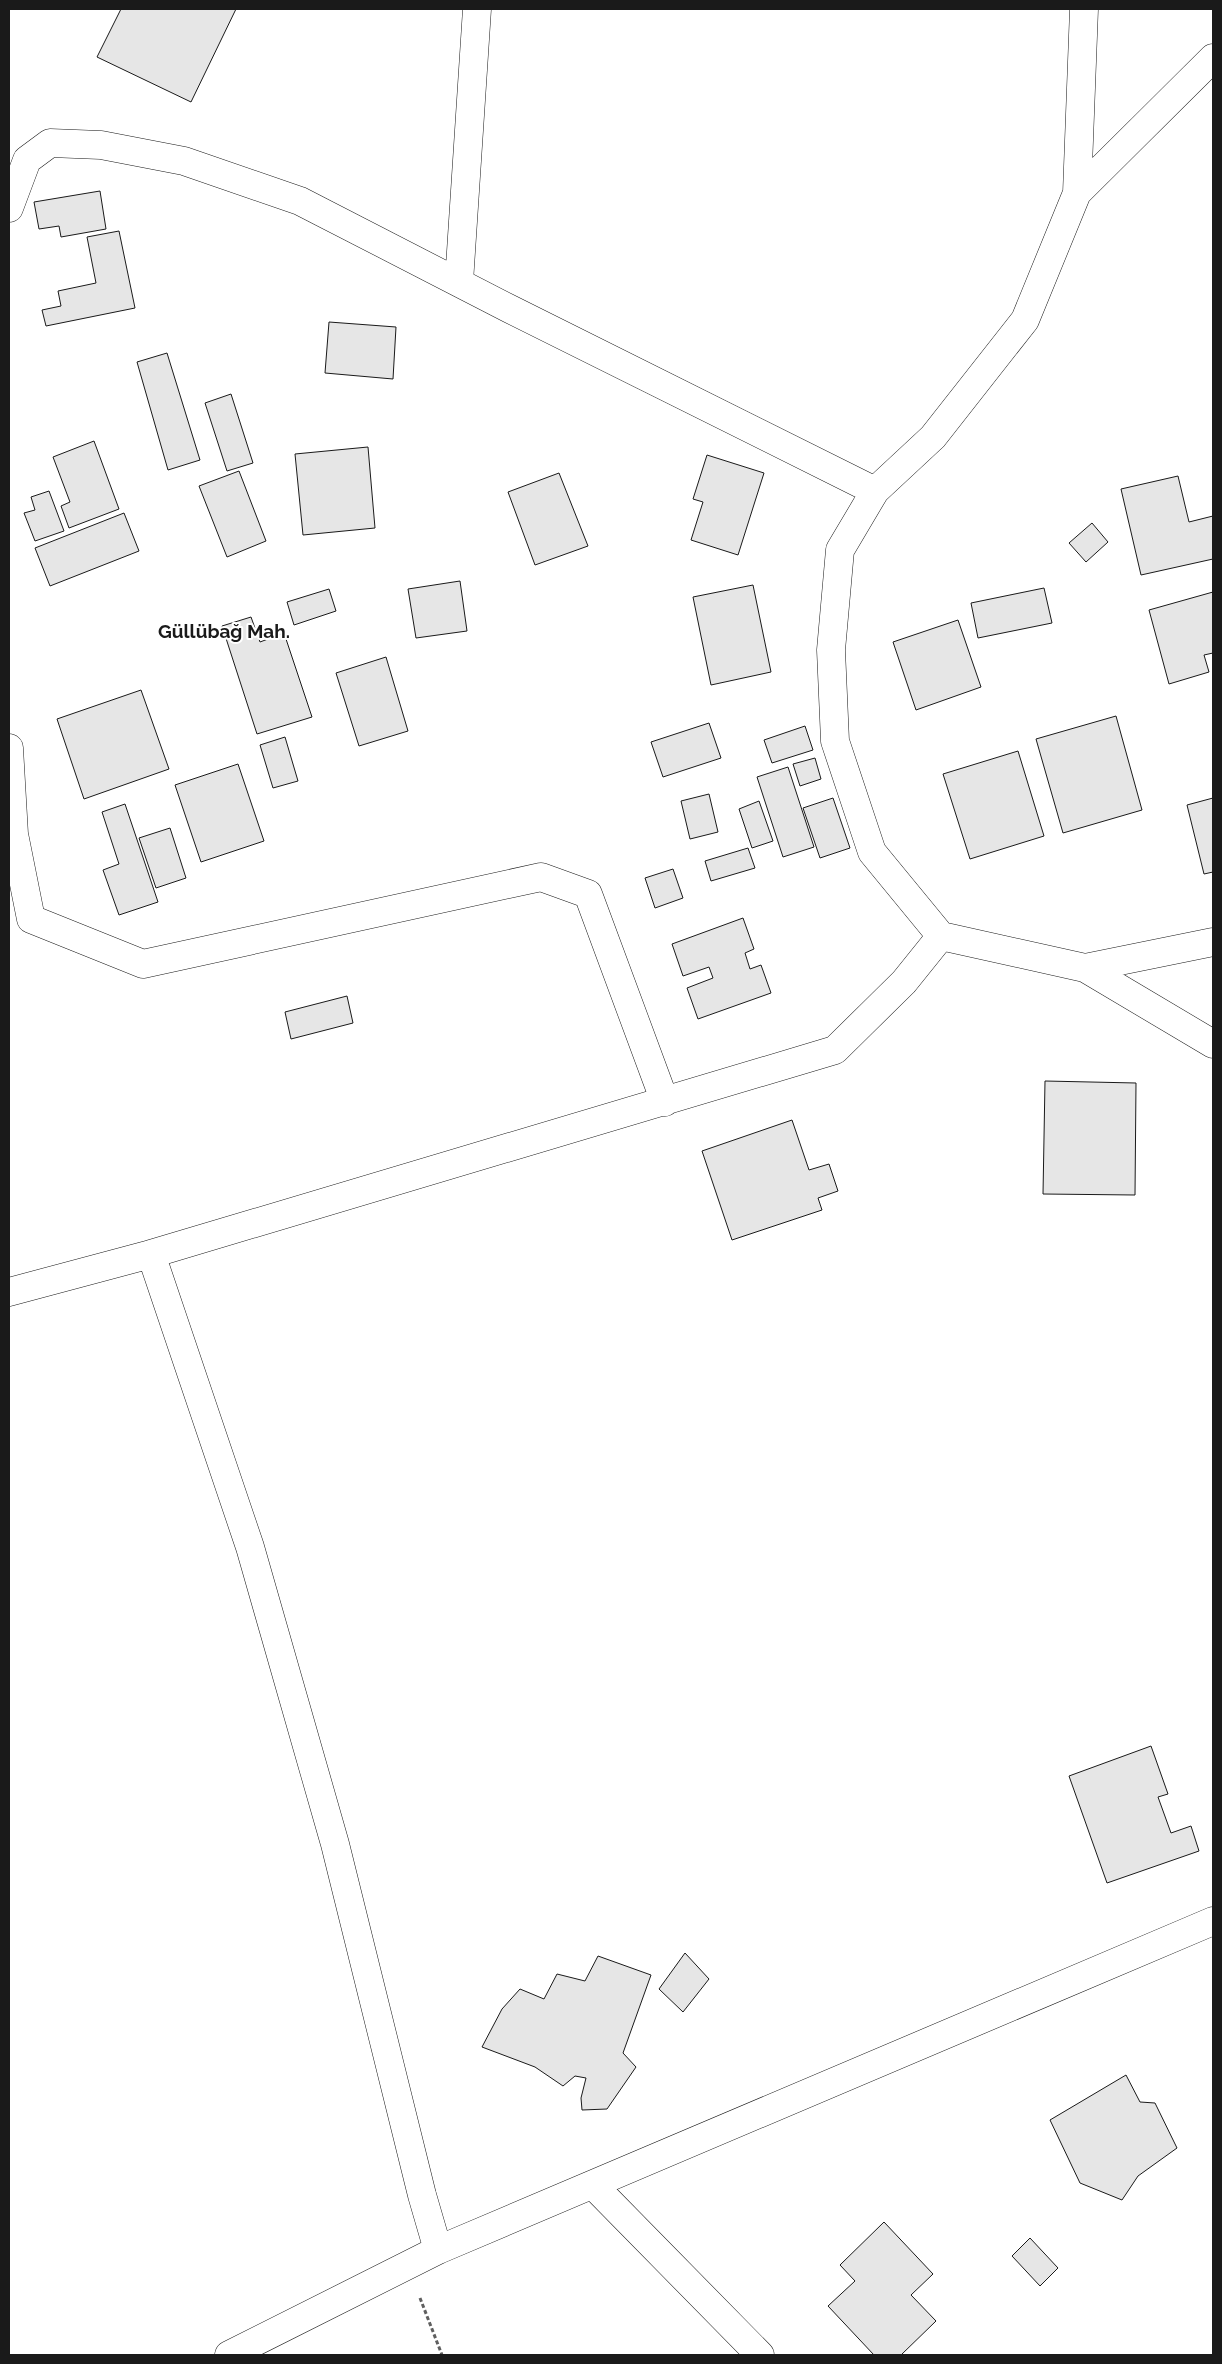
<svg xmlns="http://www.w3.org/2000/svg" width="1222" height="2364" font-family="Raleway,sans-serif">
<rect width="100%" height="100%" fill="#fff"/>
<path fill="#e6e6e6" stroke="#1a1a1a" d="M121,9H236L191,102L97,57Z
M100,191L106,229L61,237L59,226L39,229L34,202Z
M119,231L135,308L46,326L42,310L61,306L58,291L96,283L87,237Z
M329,322L396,327L393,379L325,373Z
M167,353L200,460L168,470L137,362Z
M231,394L253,463L227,471L205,403Z
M94,441L119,509L69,528L61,506L70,502L53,457Z
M368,447L375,528L303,535L295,454Z
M707,455L764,473L738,555L691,540L703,502L693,499Z
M239,471L266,541L227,557L199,486Z
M559,473L588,546L535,565L508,492Z
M1178,476L1189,522L1213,516V559L1141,575L1121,489Z
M49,491L64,531L35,541L24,513L35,510L31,497Z
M124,513L139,551L50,586L35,548Z
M1092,523L1108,542L1086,562L1069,543Z
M460,581L467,631L416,638L408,589Z
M753,585L771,672L711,685L693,597Z
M1044,588L1052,623L978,638L971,603Z
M329,589L336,611L294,625L287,602Z
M1213,592V653L1204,655L1209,672L1169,684L1149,610Z
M251,617L260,642L284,633L312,717L257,734L222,626Z
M958,620L981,687L916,710L893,642Z
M386,657L408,731L359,746L336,673Z
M141,690L169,769L84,799L57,719Z
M1116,716L1142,810L1063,833L1036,739Z
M709,723L721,758L663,777L651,742Z
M805,726L813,750L772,763L764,740Z
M285,737L298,781L273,788L260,745Z
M1018,751L1044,836L970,859L943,774Z
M815,758L821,779L800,786L793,764Z
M238,764L264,841L201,862L175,785Z
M788,767L814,847L783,857L757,777Z
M709,794L718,832L690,839L681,801Z
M833,798L850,848L820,858L803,808Z
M1213,798V872L1204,874L1187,805Z
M759,801L773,841L752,848L739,809Z
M125,804L158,902L119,915L103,870L119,864L102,812Z
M170,828L186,878L156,888L139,838Z
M748,848L755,868L711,881L705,861Z
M673,869L683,898L655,908L645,878Z
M743,918L754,949L745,953L750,969L761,965L771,993L698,1019L687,988L713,978L709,967L683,976L672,944Z
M347,996L353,1023L291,1039L285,1012Z
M1045,1081L1136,1083L1135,1195L1043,1194Z
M792,1120L809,1170L829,1164L838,1191L818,1198L822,1210L732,1240L702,1151Z
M1151,1746L1168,1794L1158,1797L1171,1833L1191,1826L1199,1851L1107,1883L1069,1776Z
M685,1953L709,1979L683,2012L659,1989Z
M598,1956L651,1975L623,2053L636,2067L607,2109L582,2110L581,2098L586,2078L575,2076L563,2086L535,2067L482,2047L502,2009L520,1989L544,1999L557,1974L585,1981Z
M1126,2075L1140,2102L1155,2103L1177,2148L1138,2176L1122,2200L1080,2183L1050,2120Z
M884,2222L933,2274L911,2295L936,2321L901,2355H874L828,2306L855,2281L840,2265Z
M1030,2238L1058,2268L1040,2286L1012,2256Z"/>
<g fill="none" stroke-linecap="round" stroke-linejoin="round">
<g stroke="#1a1a1a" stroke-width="29">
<path id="minor" d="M1084,9L1077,193L1025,320L933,437L875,491L840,550L831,650L835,741L872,852L941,936L1085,968L1213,942
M1077,193L1213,58
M9,208L27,160L50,143L101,145L184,161L300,201L510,309L875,491
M459,282L477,9
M9,748L14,834L31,919L143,964L541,877L588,894L665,1102
M1085,968L1213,1044
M151,1254L250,1547L335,1844L422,2195L438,2250L229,2355
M9,1292L151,1254L835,1050L904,982L941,936
M593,2185L760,2355
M438,2250L1213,1921"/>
</g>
<path stroke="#5f5f5f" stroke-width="3" stroke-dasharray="4 2.5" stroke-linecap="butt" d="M420,2298L442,2355"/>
<use href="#minor" stroke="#fff" stroke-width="28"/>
</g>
<g text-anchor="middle" stroke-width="4" stroke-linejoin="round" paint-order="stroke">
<g font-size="19" font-weight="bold" fill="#1a1a1a" stroke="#fff">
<text x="224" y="638">Güllübağ Mah.</text>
</g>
</g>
<rect width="1222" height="2364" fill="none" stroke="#1a1a1a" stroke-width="20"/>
</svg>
